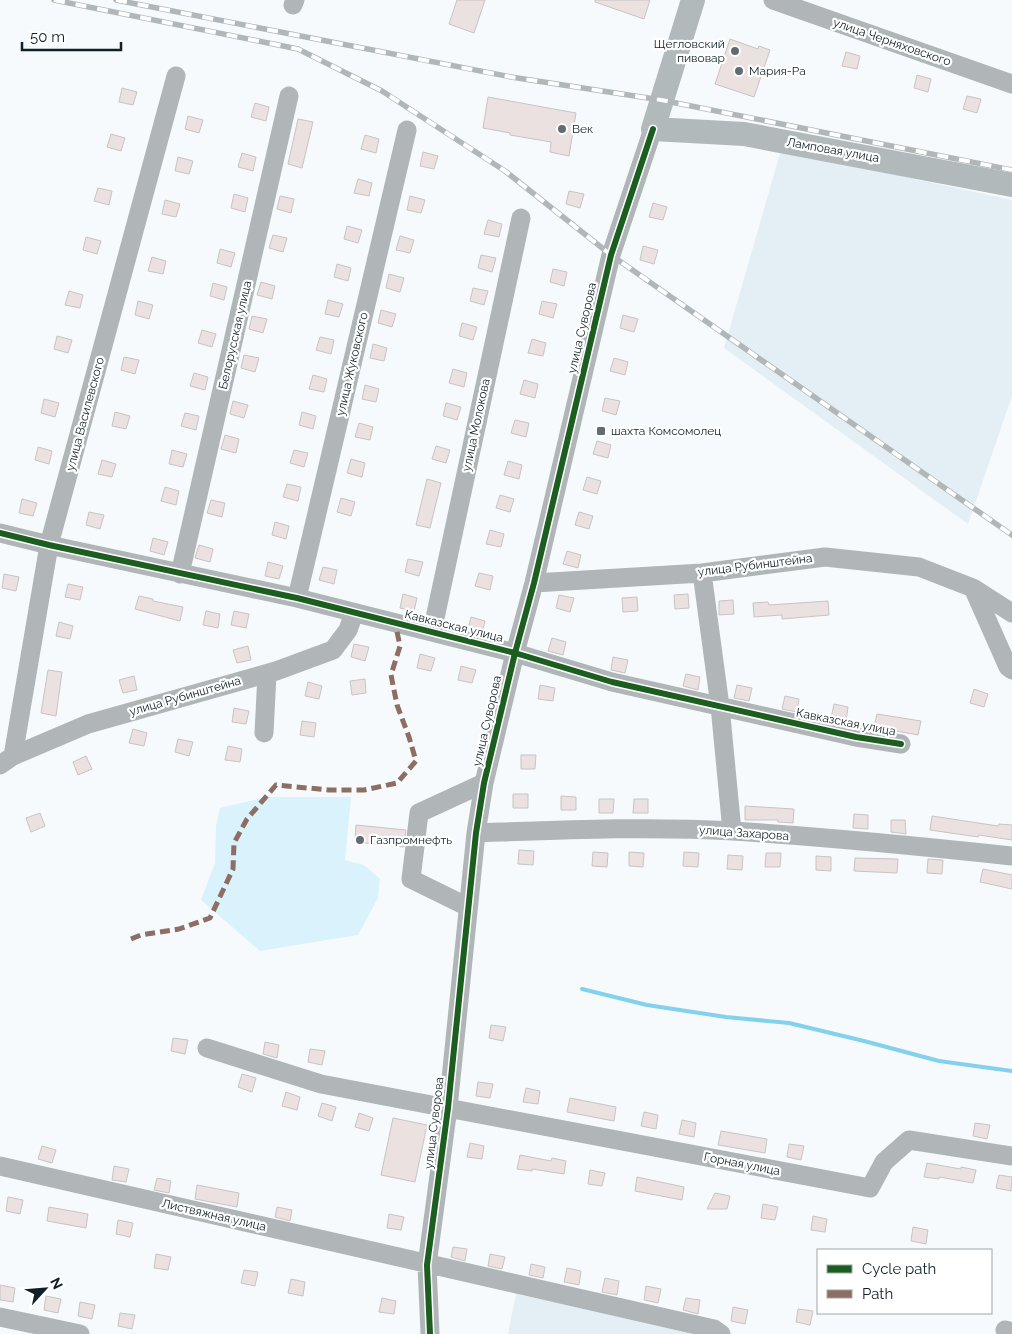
<svg xmlns="http://www.w3.org/2000/svg" width="1012" height="1334" font-family="Raleway,sans-serif">
<rect width="100%" height="100%" fill="#f6fafc"/>
<path fill="#e3eff5" d="M781,150L1012,200V396L968,524L724,348Z
M516,1294L710,1334H508Z"/>
<path fill="#daf2fb" d="M267,797H351L345,860L364,865L380,879L378,898L358,935L260,951L201,900L215,863L216,826L220,808Z"/>
<g fill="none" stroke-linecap="round" stroke-linejoin="round">
<path stroke="#82d1ed" stroke-width="4" d="M582,989L647,1005L726,1017L789,1023L864,1041L939,1061L1012,1071"/>
</g>
<path fill="#eae1e0" stroke="#c9c4c4" d="M457,0H485L474,33L449,24Z
M595,0H650L644,19L595,2Z
M730,39L758,49L759,46L770,50L754,97L715,84Z
M846,52L860,56L857,69L842,66Z
M917,75L931,79L928,92L914,88Z
M122,88L137,92L133,105L119,102Z
M967,96L981,99L977,113L963,109Z
M488,97L576,113L569,156L550,152L551,142L510,135V133L483,128Z
M255,103L269,107L266,121L251,117Z
M188,116L203,120L199,133L185,129Z
M298,119L313,122L302,168L288,164Z
M111,134L125,138L121,151L107,147Z
M365,135L379,139L376,153L361,149Z
M423,152L438,156L434,169L420,166Z
M242,153L256,157L253,171L238,167Z
M178,157L193,161L189,174L175,171Z
M358,179L372,183L369,196L354,193Z
M98,188L112,191L109,205L94,201Z
M569,191L584,194L580,208L566,204Z
M234,194L248,198L245,212L231,208Z
M280,196L294,199L291,213L277,209Z
M410,196L425,200L421,213L407,210Z
M165,200L180,204L176,217L162,214Z
M653,203L667,207L663,220L649,217Z
M488,220L502,224L499,237L484,234Z
M347,226L362,230L358,243L344,239Z
M273,235L287,238L283,252L269,248Z
M400,236L414,240L410,253L396,250Z
M86,237L101,241L97,254L83,250Z
M643,246L658,250L654,264L640,260Z
M220,249L235,253L231,267L217,263Z
M481,255L496,258L492,272L478,268Z
M152,257L166,261L163,274L148,271Z
M337,264L351,268L348,281L334,277Z
M553,269L567,272L564,286L550,282Z
M389,274L404,278L400,292L386,288Z
M261,282L275,286L272,299L257,295Z
M213,283L227,287L224,300L210,296Z
M473,288L488,291L484,305L470,301Z
M69,291L83,295L80,308L65,305Z
M328,300L343,304L339,317L325,314Z
M138,301L153,305L149,319L135,315Z
M542,301L557,304L553,318L539,314Z
M381,310L396,314L392,327L378,323Z
M623,315L638,319L634,332L620,328Z
M252,316L267,319L263,333L249,329Z
M462,323L477,327L473,340L459,336Z
M202,330L216,334L212,347L198,343Z
M57,336L72,340L68,353L54,349Z
M320,337L334,340L331,354L316,350Z
M532,339L546,343L543,356L528,353Z
M373,344L387,348L384,361L370,358Z
M244,355L259,358L255,372L241,368Z
M124,357L139,360L135,374L121,370Z
M614,358L628,362L625,375L610,371Z
M453,369L467,373L464,387L449,383Z
M194,373L208,377L205,390L190,386Z
M313,375L327,379L324,392L309,389Z
M524,380L538,384L535,398L520,394Z
M365,385L379,389L376,402L362,399Z
M605,398L620,401L616,415L602,411Z
M44,399L59,403L55,417L41,413Z
M233,401L248,405L244,418L230,414Z
M446,403L461,407L457,420L443,416Z
M115,412L130,416L126,429L112,426Z
M302,412L316,416L313,429L299,425Z
M185,413L199,416L196,430L181,426Z
M515,420L529,423L526,437L511,433Z
M359,423L373,427L370,440L355,437Z
M225,435L239,439L236,453L221,449Z
M597,441L611,445L608,458L593,454Z
M436,446L450,450L446,463L432,459Z
M38,447L52,451L49,464L35,460Z
M172,450L187,454L183,467L169,464Z
M294,450L308,453L304,467L290,463Z
M351,459L365,463L362,477L347,473Z
M102,460L116,464L112,477L98,474Z
M508,461L522,465L519,479L504,475Z
M587,477L601,481L597,494L583,490Z
M427,479L441,483L430,528L416,525Z
M287,484L301,487L298,501L283,497Z
M165,487L179,491L176,505L161,501Z
M500,495L514,499L510,512L496,508Z
M341,498L355,502L351,516L337,512Z
M22,499L37,503L33,516L19,513Z
M211,500L225,503L222,517L207,513Z
M89,512L104,515L100,529L86,525Z
M579,512L593,516L589,529L575,525Z
M275,522L289,526L286,539L272,535Z
M490,530L504,534L501,547L486,544Z
M153,538L168,542L164,555L150,551Z
M199,545L213,549L210,562L195,558Z
M567,551L581,555L578,568L563,564Z
M408,559L423,562L419,576L405,572Z
M268,562L283,566L279,579L265,576Z
M323,567L337,570L334,584L319,580Z
M479,573L493,576L490,590L475,586Z
M4,574L19,577L16,591L2,588Z
M68,584L83,587L80,600L65,597Z
M403,594L417,598L414,611L400,608Z
M688,594L689,608L675,609L674,595Z
M559,595L574,598L570,612L556,608Z
M139,596L153,599V601L183,607L180,621L135,609Z
M637,597L638,611L623,612L622,598Z
M733,600L734,614L719,615V601Z
M828,601L829,615L782,619V615L754,617L753,603L768,602L769,605Z
M206,611L220,614L218,628L203,625Z
M234,611L249,614L246,628L231,625Z
M471,617L485,621L482,633L468,629Z
M59,622L73,626L70,639L56,636Z
M552,638L566,642L563,655L548,651Z
M354,644L369,647L365,661L351,657Z
M248,646L251,660L237,663L233,650Z
M420,654L435,658L431,671L417,668Z
M613,657L628,660L625,673L611,670Z
M461,666L476,670L472,683L458,680Z
M48,670L62,672L56,716L41,713Z
M686,674L700,677L698,690L683,686Z
M134,676L137,690L123,693L119,680Z
M365,679L366,693L352,695L350,681Z
M308,682L322,686L319,699L305,696Z
M540,685L555,688L553,701L538,699Z
M737,685L752,688L749,701L734,698Z
M974,689L988,694L984,707L970,703Z
M785,696L799,699L797,712L782,709Z
M834,704L848,707L846,721L831,718Z
M234,708L249,711L246,724L232,722Z
M877,714L921,721L918,735L874,727Z
M302,721L316,723L314,737L300,735Z
M133,729L147,733L144,746L129,743Z
M178,739L193,742L189,756L175,752Z
M228,746L242,749L240,762L225,760Z
M521,755H536L535,769H521Z
M86,756L92,769L78,775L73,762Z
M513,794H528V808H513Z
M561,796L576,797V810H561Z
M599,799H614L613,813H599Z
M634,799H648V813H633Z
M745,806L794,809L793,823L778,822V820H745Z
M40,813L45,826L31,832L26,818Z
M854,814L868,815V829L853,828Z
M932,816L998,826L999,824L1012,825V840L979,835L978,837L930,830Z
M891,820H905L906,834L891,832Z
M356,825L406,830L404,847L355,842Z
M519,850L534,851L533,865L518,864Z
M593,852L608,853L607,867L592,866Z
M629,852L644,853L643,867L629,866Z
M684,852L699,853L698,867L683,866Z
M766,853H781L780,867H765Z
M728,855L743,856L742,870L727,869Z
M816,856L831,857V871L816,870Z
M855,858L898,859L897,873L854,871Z
M928,859L943,860L942,874L927,873Z
M983,869L1012,875V889L980,882Z
M491,1025L506,1027L503,1041L489,1038Z
M173,1038L188,1040L185,1054L171,1051Z
M265,1042L279,1045L277,1058L263,1054Z
M310,1049L325,1051L322,1065L308,1062Z
M242,1074L256,1078L252,1092L238,1087Z
M478,1082L493,1084L490,1098L476,1096Z
M526,1088L540,1091L538,1104L523,1102Z
M286,1092L300,1097L297,1110L282,1106Z
M570,1098L616,1107L614,1121L567,1112Z
M322,1103L336,1107L332,1121L318,1116Z
M644,1112L658,1115L656,1129L641,1126Z
M359,1113L373,1118L369,1131L355,1127Z
M393,1118L427,1125L415,1182L381,1175Z
M682,1120L696,1123L694,1137L679,1134Z
M975,1123L990,1125L987,1139L973,1136Z
M721,1131L767,1139L765,1153L718,1145Z
M470,1143L484,1146L482,1159L467,1157Z
M789,1144L804,1146L801,1160L787,1157Z
M42,1146L56,1150L52,1163L38,1159Z
M520,1155L551,1161L552,1158L566,1161L564,1174L532,1169V1171L517,1169Z
M927,1163L961,1169V1167L976,1170L973,1183L939,1177V1179L924,1177Z
M114,1166L129,1169L126,1182L112,1180Z
M590,1170L605,1173L602,1186L588,1184Z
M999,1175L1012,1177L1011,1191L996,1188Z
M637,1177L684,1187L682,1200L635,1191Z
M157,1178L171,1181L169,1193L154,1190Z
M197,1185L239,1193L237,1207L195,1199Z
M715,1193L730,1196L727,1209H707Z
M8,1197L23,1200L20,1214L6,1211Z
M763,1204L778,1207L775,1220L761,1218Z
M49,1207L88,1214L86,1228L47,1221Z
M277,1207L292,1210L290,1221L275,1217Z
M389,1214L404,1217L401,1230L387,1228Z
M813,1216L827,1219L825,1232L811,1230Z
M118,1220L133,1223L130,1237L116,1234Z
M913,1227L928,1230L926,1244L911,1241Z
M453,1247L467,1249L465,1261L451,1257Z
M156,1254L171,1257L168,1270L154,1268Z
M490,1254L505,1257L502,1269L488,1266Z
M531,1264L545,1267L543,1278L529,1275Z
M567,1268L581,1271L579,1285L564,1282Z
M244,1270L258,1272L255,1286L241,1283Z
M605,1278L619,1281L617,1295L602,1292Z
M291,1279L305,1282L303,1296L288,1293Z
M0,1285L15,1288L13,1302L0,1300Z
M646,1286L661,1289L658,1303L644,1300Z
M46,1296L61,1299L58,1313L44,1310Z
M382,1298L396,1301L394,1314L379,1312Z
M686,1298L700,1300L698,1314L683,1310Z
M80,1302L95,1305L92,1319L78,1316Z
M733,1307L748,1310L745,1324L731,1321Z
M798,1309L813,1311L810,1325L796,1322Z
M120,1313L135,1315L132,1329L118,1326Z"/>
<g fill="none" stroke-linecap="round" stroke-linejoin="round">
<path stroke="#b0b6b8" stroke-width="19" d="M773,0L1012,84
M293,5L295,0
M0,533L49,545L297,598L515,653L612,682L856,737L901,744
M702,573L720,706L732,831
M180,574L289,96
M534,583L702,573L825,557L919,567L973,588L1012,613
M973,588L1008,667L1012,670
M297,598L407,130
M432,632L521,218
M264,733L267,674
M13,756L49,545L176,76
M0,765L13,756L88,724L276,671L333,650L348,630L354,613
M476,833C561,830 647,826 733,831C826,837 919,846 1012,856
M468,907L411,879L419,813L484,783
M207,1048L321,1084L870,1188L884,1162L909,1140L1012,1156
M0,1166L714,1329L721,1334
M0,1317L80,1334
M1005,1330L1012,1332
M430,1334L427,1265L448,1108L476,833L484,783L515,653L534,583L611,255L653,129"/>
<path stroke="#b2b9bb" stroke-width="24" d="M693,0L653,129L744,134L1012,185"/>
<g stroke="#b1b6b8" stroke-width="5.5">
<path id="rail" d="M54,0L298,49L382,91L505,171L611,255L1012,535
M116,0L511,77L661,100L1012,170"/>
</g>
<use href="#rail" stroke="#fff" stroke-width="4" stroke-dasharray="11" stroke-linecap="butt"/>
<path stroke="#8d6e63" stroke-width="5" stroke-dasharray="10 5" stroke-linecap="butt" d="M131,939L141,935L179,929L210,918L233,869L234,843L247,819L276,785L329,790H364L397,783L416,761L409,737L397,705L391,675L400,646L395,622"/>
<g stroke="#fff" stroke-width="9">
<path id="cycleway" d="M0,533L49,545L297,598L515,653L612,682L856,737L901,744
M430,1334L427,1265L448,1108L476,833L484,783L515,653L534,583L611,255L653,129"/>
</g>
<use href="#cycleway" stroke="#1b5e20" stroke-width="6"/>
</g>
<g fill="#606c71" stroke="#fff" stroke-width="2">
<circle cx="735" cy="51" r="5"/>
<circle cx="739" cy="71" r="5"/>
<circle cx="562" cy="129" r="5"/>
<rect x="596" y="426" width="10" height="10" rx="2.5"/>
<circle cx="360" cy="840" r="5"/>
</g>
<g text-anchor="middle" stroke-width="4.5" stroke-linejoin="round" paint-order="stroke">
<g font-size="12" fill="#102026" stroke="#fff">
<text transform="translate(892 42) rotate(19)" y="4">улица Черняховского</text>
<text transform="translate(833 150) rotate(10)" y="4">Ламповая улица</text>
<text transform="translate(582 328) rotate(-77)" y="4">улица Суворова</text>
<text transform="translate(235 335) rotate(-77)" y="4">Белорусская улица</text>
<text transform="translate(352 364) rotate(-77)" y="4">улица Жуковского</text>
<text transform="translate(85 414) rotate(-75)" y="4">улица Василевского</text>
<text transform="translate(476 425) rotate(-78)" y="4">улица Молокова</text>
<text transform="translate(755 565) rotate(-7)" y="4">улица Рубинштейна</text>
<text transform="translate(454 626) rotate(14)" y="4">Кавказская улица</text>
<text transform="translate(185 696) rotate(-16)" y="4">улица Рубинштейна</text>
<text transform="translate(487 721) rotate(-77)" y="4">улица Суворова</text>
<text transform="translate(846 722) rotate(11)" y="4">Кавказская улица</text>
<text transform="translate(744 833) rotate(4)" y="4">улица Захарова</text>
<text transform="translate(434 1123) rotate(-83)" y="4">улица Суворова</text>
<text transform="translate(742 1164) rotate(11)" y="4">Горная улица</text>
<text transform="translate(214 1215) rotate(13)" y="4">Листвяжная улица</text>
</g>
<g font-size="12" fill="#102026" stroke="#fff" text-anchor="start">
<text x="725" y="48" text-anchor="end">Щегловский<tspan x="725" dy="14">пивовар</tspan></text>
<text x="749" y="75">Мария-Ра</text>
<text x="572" y="133">Век</text>
<text x="611" y="435">шахта Комсомолец</text>
<text x="370" y="844">Газпромнефть</text>
</g>
</g>
<rect x="817" y="1249" width="175" height="65" fill="#ffffff" stroke="#9fa6a8"/>
<rect x="827" y="1265" width="25" height="8" fill="#1b5e20" stroke="#9fa6a8"/>
<text x="862" y="1274" font-size="15" fill="#102026">Cycle path</text>
<rect x="827" y="1290" width="25" height="8" fill="#8d6e63" stroke="#9fa6a8"/>
<text x="862" y="1299" font-size="15" fill="#102026">Path</text>
<g transform="translate(45 1289) rotate(64)" stroke="#ffffff" stroke-width="4" paint-order="stroke">
<path d="M0-4L9 19L0 12L-9 19Z" fill="#102026"/>
<text y="-8" font-size="14" font-weight="bold" text-anchor="middle" fill="#102026">N</text>
</g>
<path d="M22 42v8h99v-8" fill="none" stroke="#102026" stroke-width="2.5"/>
<text x="30" y="42" font-size="15" fill="#102026" stroke="#ffffff" stroke-width="4" paint-order="stroke">50 m</text>
</svg>
